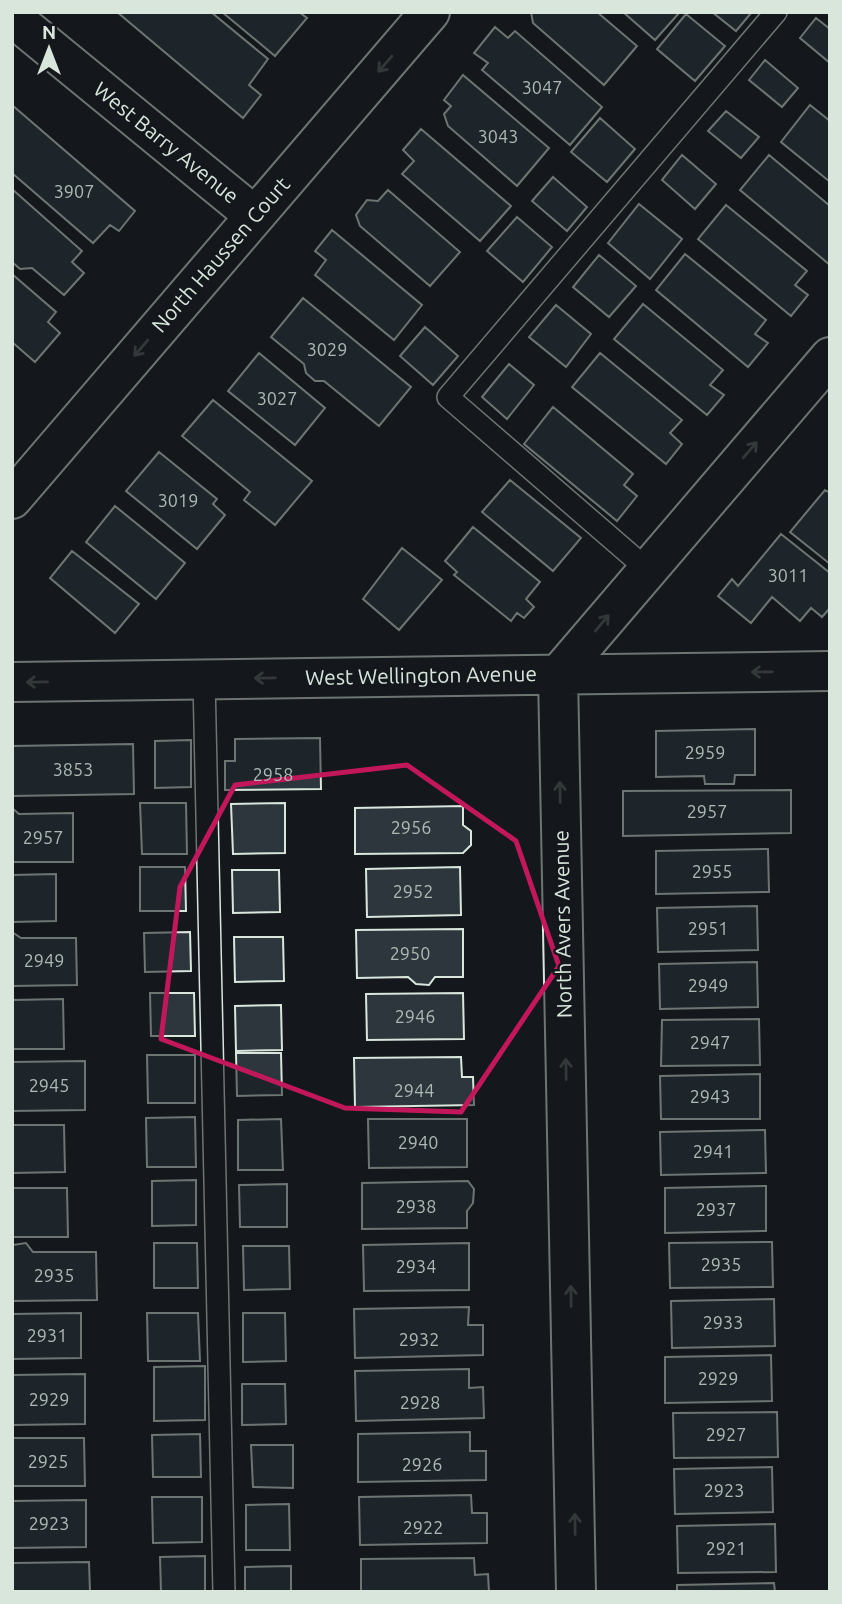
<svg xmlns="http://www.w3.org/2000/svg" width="842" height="1604" font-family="Ubuntu,sans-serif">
<rect width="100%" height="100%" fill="#14181c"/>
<path fill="#2c363c" stroke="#d8e6dc" stroke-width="2" d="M117,12H211L268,59L249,85L261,95L243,118Z
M222,12H299L307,18L275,56Z
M531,12H597L637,46L604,85L533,23Z
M623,12H680L655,40Z
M712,12H752L736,31Z
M686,14L725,46L695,81L657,49Z
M816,18L830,29V63L800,38Z
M495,27L508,38L515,31L602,107L570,145L482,70L488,63L474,53Z
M765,60L798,88L782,107L749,80Z
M463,75L549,148L517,186L448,126L444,114L451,106L444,100Z
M12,105L135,211L119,231L110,225L93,243L12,173Z
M810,105L830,121V182L781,142Z
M726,111L759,137L741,158L708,131Z
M600,118L635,149L607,182L571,152Z
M421,129L511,206L480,241L402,174L414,161L403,150Z
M682,155L716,184L695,209L662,180Z
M769,155L830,206V265L740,190Z
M553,177L587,207L567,231L532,201Z
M12,189L82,251L72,262L84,273L64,295L32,268L20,269L12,262Z
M388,190L460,252L430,286L360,226L356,215L367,200L378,201Z
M639,204L682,239L650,279L608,243Z
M726,205L807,271L795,285L808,295L791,316L698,239Z
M517,217L552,247L523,282L487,251Z
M332,230L422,305L394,340L315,275L326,260L315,251Z
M685,254L766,320L755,334L768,343L748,367L656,290Z
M599,255L636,286L609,317L573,287Z
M12,274L56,312L48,322L60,333L35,362L12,342Z
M303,298L411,387L379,426L324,381H315L306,373L304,364L271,337Z
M643,304L723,370L710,385L724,395L707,415L614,339Z
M556,305L591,334L566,367L529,337Z
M425,327L458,356L433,385L400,356Z
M259,353L325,408L295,445L228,391Z
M600,353L682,420L670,433L682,444L666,464L572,387Z
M509,364L534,385L507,419L482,397Z
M213,400L312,481L275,525L244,500L250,492L182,436Z
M553,407L633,474L624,485L637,496L617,521L524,444Z
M159,452L217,499L213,504L225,515L197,549L126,491Z
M510,480L581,538L553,571L482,512Z
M825,490L830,493V564L790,532Z
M115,506L185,563L156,599L86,542Z
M473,527L540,582L526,599L534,607L524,618L517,613L511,621L454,575L457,572L445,561Z
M781,534L830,573V608L822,617L811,608L800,621L772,597L751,623L718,596L732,579L738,586Z
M402,548L442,580L399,630L363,599Z
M72,551L139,604L115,633L50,578Z
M755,729V775H735L734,784H705L704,776L656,777V731Z
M320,738L321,789L225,790V761H235V739Z
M191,740V787L155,788V741Z
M133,744L134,794L12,796V746Z
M791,790V833L623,836V791Z
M140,803H186L187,854H142Z
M285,803V853L233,854L231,804Z
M463,806V825L471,831V845L463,853L355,854V808Z
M12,808L19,814L73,813V862H12Z
M768,849L769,892L656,894V851Z
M140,867H185L186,911H140Z
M460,867L461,915L367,917L366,869Z
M232,870H279L280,912L233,913Z
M56,874V921L12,922V875Z
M757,906L758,950L658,952L657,908Z
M463,929V977H435L429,985L416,984L408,977L357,978L356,930Z
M12,932L21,938H76L77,985L12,986Z
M190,932L191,971L145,972L144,933Z
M234,937H283L284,981L235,982Z
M757,962L758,1007L660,1009L659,964Z
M150,993H194L195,1036H151Z
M463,993L464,1039L367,1040L366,994Z
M63,999L64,1049H12V1000Z
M281,1005L282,1050L236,1051L235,1006Z
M759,1019L760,1065L661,1066L662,1020Z
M236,1053H281L282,1095L237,1096Z
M147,1055H195V1103H148Z
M461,1057L462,1077H473L474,1105L355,1107L354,1058Z
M85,1061V1110L12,1111V1062Z
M760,1074V1119H661L660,1076Z
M195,1117L196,1167H147L146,1118Z
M281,1119L283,1170H238V1120Z
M368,1119H467V1167L369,1168Z
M12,1125H64L65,1172L12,1173Z
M765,1130L766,1173L661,1175L660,1132Z
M196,1180V1225L152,1226V1181Z
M468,1181L474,1189L473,1203L467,1211V1228L362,1229V1183Z
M287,1184V1227H240L239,1185Z
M766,1186V1231L665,1233V1188Z
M12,1188H67L68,1237H12Z
M772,1242L773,1287L670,1288L669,1243Z
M26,1243L33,1252H96L97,1300L12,1301V1245Z
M154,1243H197L198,1288H154Z
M469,1243V1290L364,1291L363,1245Z
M243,1246H289L290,1289L244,1290Z
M774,1299L775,1346L672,1348L671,1301Z
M469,1307L468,1325H483V1355L355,1358L354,1309Z
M81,1313V1358L12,1359V1314Z
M147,1313H198L200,1361H148Z
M243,1313H285L286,1361L243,1362Z
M771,1355L772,1401L665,1403V1357Z
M205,1366V1420L154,1421V1367Z
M469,1369V1388L483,1387L484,1418L356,1421L355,1371Z
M85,1374V1424L12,1425V1375Z
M242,1384H285L286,1424L242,1425Z
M777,1412L778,1457L674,1458L673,1413Z
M470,1432V1451H486V1480L358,1482V1434Z
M200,1434L201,1477H153L152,1435Z
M12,1438H84L85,1486H12Z
M251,1445H293V1488L253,1487Z
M772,1467L773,1512L675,1514L674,1469Z
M471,1495L472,1513H487V1543L360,1545L359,1497Z
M152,1497H202V1542L153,1543Z
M86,1500V1547L12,1548V1501Z
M289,1504L290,1550H246V1505Z
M775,1524L776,1572L678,1573L677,1526Z
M205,1556V1592H161L160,1557Z
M474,1558L475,1575L488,1574L489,1592H361V1559Z
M89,1562L90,1592H12V1563Z
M291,1566V1592H245V1567Z
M774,1583L775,1592H677V1585Z"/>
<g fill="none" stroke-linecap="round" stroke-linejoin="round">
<g stroke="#d8e6dc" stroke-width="24">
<path id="service" d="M648,570L448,397L776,12
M204,679L224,1592"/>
</g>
<g stroke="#d8e6dc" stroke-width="42">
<path id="minor" d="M12,17L255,216
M12,499L430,12
M12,682L830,671
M576,1592L558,675L830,357"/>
</g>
<use href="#service" stroke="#14181c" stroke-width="21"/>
<use href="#minor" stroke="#14181c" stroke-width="38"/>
</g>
<defs><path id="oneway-shaft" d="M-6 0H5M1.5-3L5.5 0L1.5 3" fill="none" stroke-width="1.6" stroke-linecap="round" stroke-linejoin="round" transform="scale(1.75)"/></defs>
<g stroke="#59605f">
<use href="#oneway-shaft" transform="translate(385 64) rotate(131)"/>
<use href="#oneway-shaft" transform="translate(141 348) rotate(131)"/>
<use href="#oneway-shaft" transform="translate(750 450) rotate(-49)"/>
<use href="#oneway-shaft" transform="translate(602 623) rotate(-50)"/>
<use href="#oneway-shaft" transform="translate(762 672) rotate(179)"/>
<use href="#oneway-shaft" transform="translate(265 678) rotate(179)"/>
<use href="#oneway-shaft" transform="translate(37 682) rotate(179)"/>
<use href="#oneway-shaft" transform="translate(560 792) rotate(-91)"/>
<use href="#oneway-shaft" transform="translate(566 1069) rotate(-91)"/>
<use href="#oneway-shaft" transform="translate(571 1296) rotate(-91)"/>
<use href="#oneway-shaft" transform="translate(575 1524) rotate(-91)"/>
</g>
<path d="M0 0H842V1604H0ZM407,765L516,841L559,966L461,1112L345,1108L161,1039L180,887L235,785Z" fill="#14181c" fill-opacity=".55" fill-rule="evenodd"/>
<path fill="none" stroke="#c2185b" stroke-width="5" stroke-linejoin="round" d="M407,765L516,841L559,966L461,1112L345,1108L161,1039L180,887L235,785Z"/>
<g text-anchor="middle" stroke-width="5" stroke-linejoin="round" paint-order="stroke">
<g font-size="18" fill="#adbab4">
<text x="542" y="94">3047</text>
<text x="498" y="143">3043</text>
<text x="74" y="198">3907</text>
<text x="327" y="356">3029</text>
<text x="277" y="405">3027</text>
<text x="178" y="507">3019</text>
<text x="788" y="582">3011</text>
<text x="705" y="759">2959</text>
<text x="73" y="776">3853</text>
<text x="273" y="781">2958</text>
<text x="707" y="818">2957</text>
<text x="411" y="834">2956</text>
<text x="43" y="844">2957</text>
<text x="712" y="878">2955</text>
<text x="413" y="898">2952</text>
<text x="708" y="935">2951</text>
<text x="410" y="960">2950</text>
<text x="44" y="967">2949</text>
<text x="708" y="992">2949</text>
<text x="415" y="1023">2946</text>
<text x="710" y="1049">2947</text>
<text x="49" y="1092">2945</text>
<text x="414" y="1097">2944</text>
<text x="710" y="1103">2943</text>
<text x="418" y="1149">2940</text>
<text x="713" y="1158">2941</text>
<text x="416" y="1213">2938</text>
<text x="716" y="1216">2937</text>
<text x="721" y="1271">2935</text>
<text x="416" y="1273">2934</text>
<text x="54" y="1282">2935</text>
<text x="723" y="1329">2933</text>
<text x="47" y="1342">2931</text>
<text x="419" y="1346">2932</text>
<text x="718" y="1385">2929</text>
<text x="49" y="1406">2929</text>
<text x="420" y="1409">2928</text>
<text x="726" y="1441">2927</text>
<text x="48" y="1468">2925</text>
<text x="422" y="1471">2926</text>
<text x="724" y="1497">2923</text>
<text x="49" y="1530">2923</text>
<text x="423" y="1534">2922</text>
<text x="726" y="1555">2921</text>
</g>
<g font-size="21" fill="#d8e6dc" stroke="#14181c">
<text transform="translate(166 143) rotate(39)" y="7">West Barry Avenue</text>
<text transform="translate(221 255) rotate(-49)" y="7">North Haussen Court</text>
<text transform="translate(421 676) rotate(-1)" y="7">West Wellington Avenue</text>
<text transform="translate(563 924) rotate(-91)" y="7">North Avers Avenue</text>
</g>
</g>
<rect width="842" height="1604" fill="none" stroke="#d8e6dc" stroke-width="28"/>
<g transform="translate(49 49)" stroke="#14181c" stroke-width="5" paint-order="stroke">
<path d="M0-5L12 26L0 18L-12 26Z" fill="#d8e6dc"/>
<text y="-10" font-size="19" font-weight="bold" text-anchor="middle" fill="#d8e6dc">N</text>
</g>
</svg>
